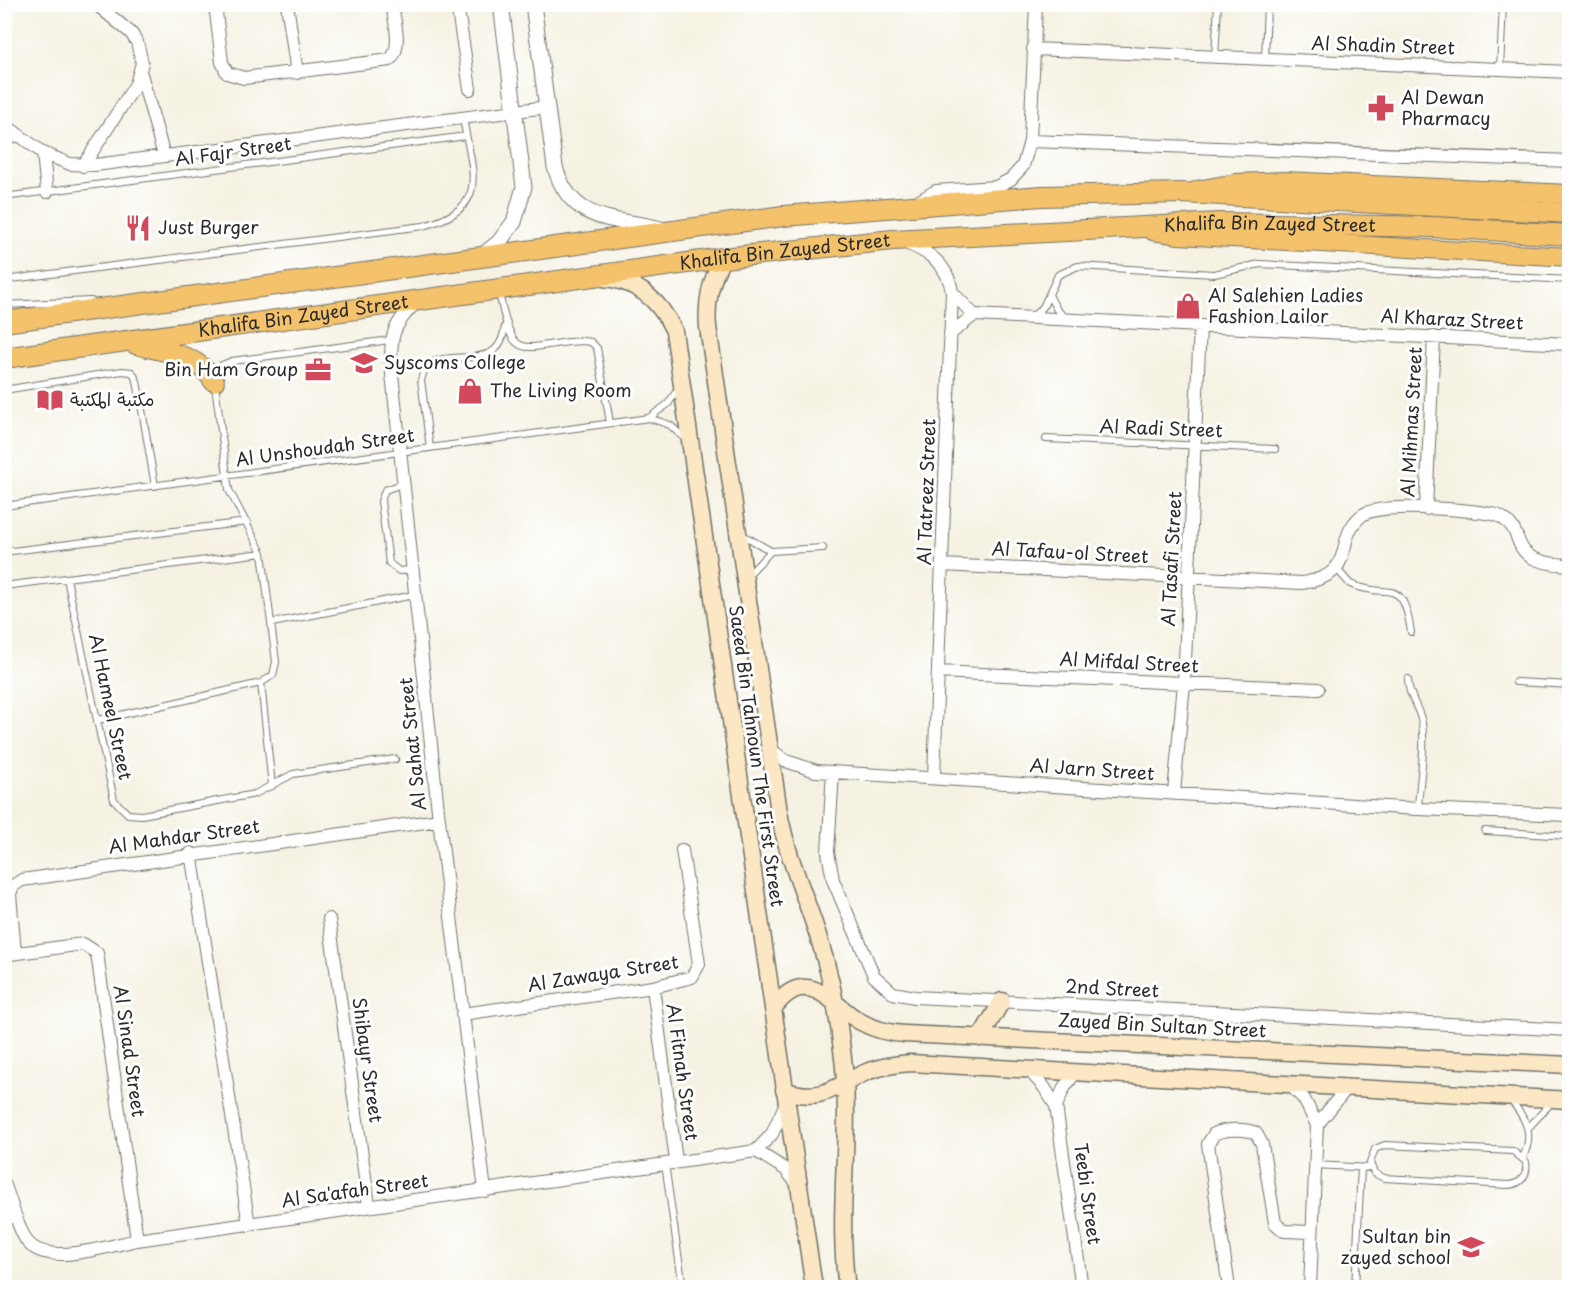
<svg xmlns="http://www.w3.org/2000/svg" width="1574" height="1292" font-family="'Playpen Sans','Playpen Sans Arabic',sans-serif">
<rect width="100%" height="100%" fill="#fff"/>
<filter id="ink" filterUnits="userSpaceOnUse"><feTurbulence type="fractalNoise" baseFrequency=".0167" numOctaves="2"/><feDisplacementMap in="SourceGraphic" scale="12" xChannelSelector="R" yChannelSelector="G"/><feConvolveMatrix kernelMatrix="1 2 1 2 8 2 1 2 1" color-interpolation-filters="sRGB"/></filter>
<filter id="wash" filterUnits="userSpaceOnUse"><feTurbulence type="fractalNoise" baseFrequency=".008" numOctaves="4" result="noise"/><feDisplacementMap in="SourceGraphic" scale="24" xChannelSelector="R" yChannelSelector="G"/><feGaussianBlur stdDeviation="1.35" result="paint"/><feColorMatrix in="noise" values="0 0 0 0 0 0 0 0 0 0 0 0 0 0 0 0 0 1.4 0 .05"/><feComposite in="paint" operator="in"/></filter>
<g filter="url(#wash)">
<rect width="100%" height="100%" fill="#f5f2e3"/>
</g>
<g filter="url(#ink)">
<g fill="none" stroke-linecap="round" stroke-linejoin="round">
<g stroke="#72716b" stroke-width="8">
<path id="service" d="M1481,4L1503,6
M1215,57L1218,4
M1265,59L1267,4
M1500,69L1503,4
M4,141L22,138
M4,197L466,136
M4,280L423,226C492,208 472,173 463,118
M499,292C514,370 523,343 583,341L591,342L597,348L610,423
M1049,295L1057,310L1065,317
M4,305L91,301
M1033,316L1043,307L1058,275L1078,266L1214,274L1260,264L1570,280
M215,375L222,365L232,361L390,340
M4,390L122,371L132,372L137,381L155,486
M650,417L668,404L678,389
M1046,439L1275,449
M430,448L421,380L425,367C451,345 499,376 505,326
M402,484L385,490L381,501L389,563L399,571L412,570
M4,506L649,418L670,425L686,440
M741,534L771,551L823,548
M4,552L247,522
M1336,568L1350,584C1390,601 1402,573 1411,632
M747,576L771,551
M67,579L114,800L128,814L142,815L255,794L293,774L395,759
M4,586L262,553
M272,623L414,595
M1408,679C1408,696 1419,707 1422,723C1426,750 1419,782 1418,809
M1516,682L1570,685
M261,683L272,786
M98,720L261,683L273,675L276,662L262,553L229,490L215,385
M1485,831L1570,836
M1510,1099C1525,1118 1535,1133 1523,1157
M1529,1127L1551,1103
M1385,1145L1513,1151L1526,1162C1528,1175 1522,1184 1508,1185L1384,1178L1374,1173L1370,1163L1375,1149Z
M665,1164L683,1288
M1315,1165L1371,1168
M1355,1288L1361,1168"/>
</g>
<g stroke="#72716b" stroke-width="14">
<path id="minor" d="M215,4L222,62L227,73L244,78L390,60C403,47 394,21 392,4
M287,4L297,73
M457,4L470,89
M1033,49L1570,72
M141,74L164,156
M4,124L43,153L47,192
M1030,141L1570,161
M43,153L70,164L95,165L547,107
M83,166L136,84L142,63L137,42L131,33L96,4
M914,204L936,191L996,187L1011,179L1023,166L1030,141L1036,4
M903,242C928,251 948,264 952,292L934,777
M952,292L974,315
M418,301C390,326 390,339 392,374L439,820L485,1191
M950,334L974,315L1570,344
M1426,509L1434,337
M942,565L1302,583C1360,574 1332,541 1361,516C1378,501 1472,510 1497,515C1533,532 1499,562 1570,565
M938,672L1318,689
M770,749L786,761L816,771L1418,809L1570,815
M833,772L828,852L833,880L874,976L893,993L915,997L1570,1030
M1174,793L1184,683L1200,326
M191,853L249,1225
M329,919L369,1206
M15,953L10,894L13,886L22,880L439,820
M4,955L83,944L97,953L137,1240
M653,987L676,1161
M462,1014L653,987L692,977L699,964L682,850
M1029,1070L1044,1087L1056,1106L1082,1288
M1290,1085L1304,1099L1317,1125L1310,1288
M1056,1106L1064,1088L1075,1073
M1317,1125L1346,1089
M756,1151L772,1134L785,1105
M4,1183C11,1201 16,1223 26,1240C44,1268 109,1246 137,1240L756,1151L785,1169L799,1186
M1229,1288L1208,1144L1214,1134C1224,1129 1245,1128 1256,1133L1262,1144L1275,1223L1284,1231L1312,1232"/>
</g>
<g stroke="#72716b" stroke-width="17">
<path id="tertiary" d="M533,4L555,167C572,226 617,217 665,230
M482,256L499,242L514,222L524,187L501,4"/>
</g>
<g stroke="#72716b" stroke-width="19">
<path id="secondary" d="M723,258C710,281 706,302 708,327L779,812C788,861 806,896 820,942C831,977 838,1014 842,1050C853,1129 836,1209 847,1288
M603,278C637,280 660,301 674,331L814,1288
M773,1009C806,963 830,1003 859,1021C873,1029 888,1033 904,1034L1570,1065
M980,1038L1002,1001
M784,1090C824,1104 835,1085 869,1071C883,1066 897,1064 911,1063L1570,1100"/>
</g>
<g stroke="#72716b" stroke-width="20">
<path id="primary" d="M1197,190L1236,183L1284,181L1570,194
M1153,231L1179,235L1570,257"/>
</g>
<g stroke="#72716b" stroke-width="22">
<g id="trunk">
<path d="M4,322L783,216L1042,196L1182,193L1570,213"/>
<path d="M136,344C165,352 197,354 214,381"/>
<path id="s1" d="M4,358L723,258L893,240L1220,223L1434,227L1570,235"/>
</g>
</g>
<use href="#service" stroke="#fff" stroke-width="6"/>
<use href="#minor" stroke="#fff" stroke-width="12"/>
<use href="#tertiary" stroke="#fff" stroke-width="15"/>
<use href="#secondary" stroke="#fbe7c3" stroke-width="16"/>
<use href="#primary" stroke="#f4c26a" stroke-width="18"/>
<use href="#trunk" stroke="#f4c26a" stroke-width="20"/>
</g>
</g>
<defs>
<g id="pharmacy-bare" transform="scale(2.07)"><path d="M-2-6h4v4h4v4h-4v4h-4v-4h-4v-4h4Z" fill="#d1495b" stroke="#fff" stroke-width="2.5" paint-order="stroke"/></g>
<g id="restaurant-bare" transform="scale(2.07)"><path d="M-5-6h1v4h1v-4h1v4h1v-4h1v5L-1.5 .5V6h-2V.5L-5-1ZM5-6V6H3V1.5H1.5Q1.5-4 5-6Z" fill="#d1495b" stroke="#fff" stroke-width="2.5" paint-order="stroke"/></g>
<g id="shop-bare" transform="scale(2.07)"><path d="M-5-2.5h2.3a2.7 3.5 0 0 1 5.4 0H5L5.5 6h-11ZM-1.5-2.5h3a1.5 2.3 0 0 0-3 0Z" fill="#d1495b" stroke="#fff" stroke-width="2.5" paint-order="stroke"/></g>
<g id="university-bare" transform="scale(2.07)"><path d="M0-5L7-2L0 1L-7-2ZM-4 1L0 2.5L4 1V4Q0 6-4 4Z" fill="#d1495b" stroke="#fff" stroke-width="2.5" paint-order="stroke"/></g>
<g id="office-bare" transform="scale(2.07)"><path d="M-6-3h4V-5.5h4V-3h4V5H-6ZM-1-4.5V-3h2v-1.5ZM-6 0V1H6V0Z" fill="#d1495b" stroke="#fff" stroke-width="2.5" paint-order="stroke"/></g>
<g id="library-bare" transform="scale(2.07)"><path d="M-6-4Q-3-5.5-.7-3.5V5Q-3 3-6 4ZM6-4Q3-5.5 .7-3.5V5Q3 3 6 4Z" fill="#d1495b" stroke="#fff" stroke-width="2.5" paint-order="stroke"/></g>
<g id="school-bare" transform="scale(2.07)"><path d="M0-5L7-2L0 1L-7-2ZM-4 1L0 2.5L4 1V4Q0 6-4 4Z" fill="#d1495b" stroke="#fff" stroke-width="2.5" paint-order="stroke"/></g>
</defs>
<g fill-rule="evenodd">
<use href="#pharmacy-bare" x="1381" y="108"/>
<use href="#restaurant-bare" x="138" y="228"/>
<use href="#shop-bare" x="1188" y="306"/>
<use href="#university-bare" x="364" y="363"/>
<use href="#office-bare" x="318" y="370"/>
<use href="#shop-bare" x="470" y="391"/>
<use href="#library-bare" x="50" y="400"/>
<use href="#school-bare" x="1471" y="1247"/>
</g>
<g text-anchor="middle" stroke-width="6" stroke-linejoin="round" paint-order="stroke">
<g font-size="18" fill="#2b2b2b" stroke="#fff">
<text transform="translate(1383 46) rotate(2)" y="6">Al Shadin Street</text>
<text transform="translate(233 152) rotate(-8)" y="6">Al Fajr Street</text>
<text dy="6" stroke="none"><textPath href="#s1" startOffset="1274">Khalifa Bin Zayed Street</textPath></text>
<text dy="6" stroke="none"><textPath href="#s1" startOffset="788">Khalifa Bin Zayed Street</textPath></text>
<text dy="6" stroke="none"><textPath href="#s1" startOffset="302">Khalifa Bin Zayed Street</textPath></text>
<text transform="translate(1452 320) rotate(3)" y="6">Al Kharaz Street</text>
<text transform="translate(1412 422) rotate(-87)" y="6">Al Mihmas Street</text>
<text transform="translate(1161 429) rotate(2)" y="6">Al Radi Street</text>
<text transform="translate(325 448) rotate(-8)" y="6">Al Unshoudah Street</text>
<text transform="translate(927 492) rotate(-88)" y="6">Al Tatreez Street</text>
<text transform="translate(1070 553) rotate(3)" y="6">Al Tafau-ol Street</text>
<text transform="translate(1172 559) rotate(-87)" y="6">Al Tasafi Street</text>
<text transform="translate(1129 663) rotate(3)" y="6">Al Mifdal Street</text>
<text transform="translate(110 707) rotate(78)" y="6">Al Hameel Street</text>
<text transform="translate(413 744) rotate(-96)" y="6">Al Sahat Street</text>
<text transform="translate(756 756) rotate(82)" y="6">Saeed Bin Tahnoun The First Street</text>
<text transform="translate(1092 770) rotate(4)" y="6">Al Jarn Street</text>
<text transform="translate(184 837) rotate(-8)" y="6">Al Mahdar Street</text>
<text transform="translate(603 974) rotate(-9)" y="6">Al Zawaya Street</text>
<text transform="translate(1112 989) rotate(3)" y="6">2nd Street</text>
<text transform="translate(1162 1026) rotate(3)" y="6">Zayed Bin Sultan Street</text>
<text transform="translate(129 1051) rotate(82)" y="6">Al Sinad Street</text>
<text transform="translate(367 1060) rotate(82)" y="6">Shibayr Street</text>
<text transform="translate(682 1072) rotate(82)" y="6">Al Fitnah Street</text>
<text transform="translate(355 1191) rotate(-8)" y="6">Al Sa'afah Street</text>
<text transform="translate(1087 1194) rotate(82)" y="6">Teebi Street</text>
</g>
<g font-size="18" fill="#2b2b2b" stroke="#fff" text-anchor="start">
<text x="1401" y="104">Al Dewan<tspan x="1401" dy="21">Pharmacy</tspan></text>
<text x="158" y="234">Just Burger</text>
<text x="1208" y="302">Al Salehien Ladies<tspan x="1208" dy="21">Fashion Lailor</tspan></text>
<text x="384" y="369">Syscoms College</text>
<text x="298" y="376" text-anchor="end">Bin Ham Group</text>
<text x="490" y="397">The Living Room</text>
<text x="70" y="406">مكتبة المكتبة</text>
<text x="1451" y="1243" text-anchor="end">Sultan bin<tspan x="1451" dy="21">zayed school</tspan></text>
</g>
</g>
<rect width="1574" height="1292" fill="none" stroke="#fff" stroke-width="24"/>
</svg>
